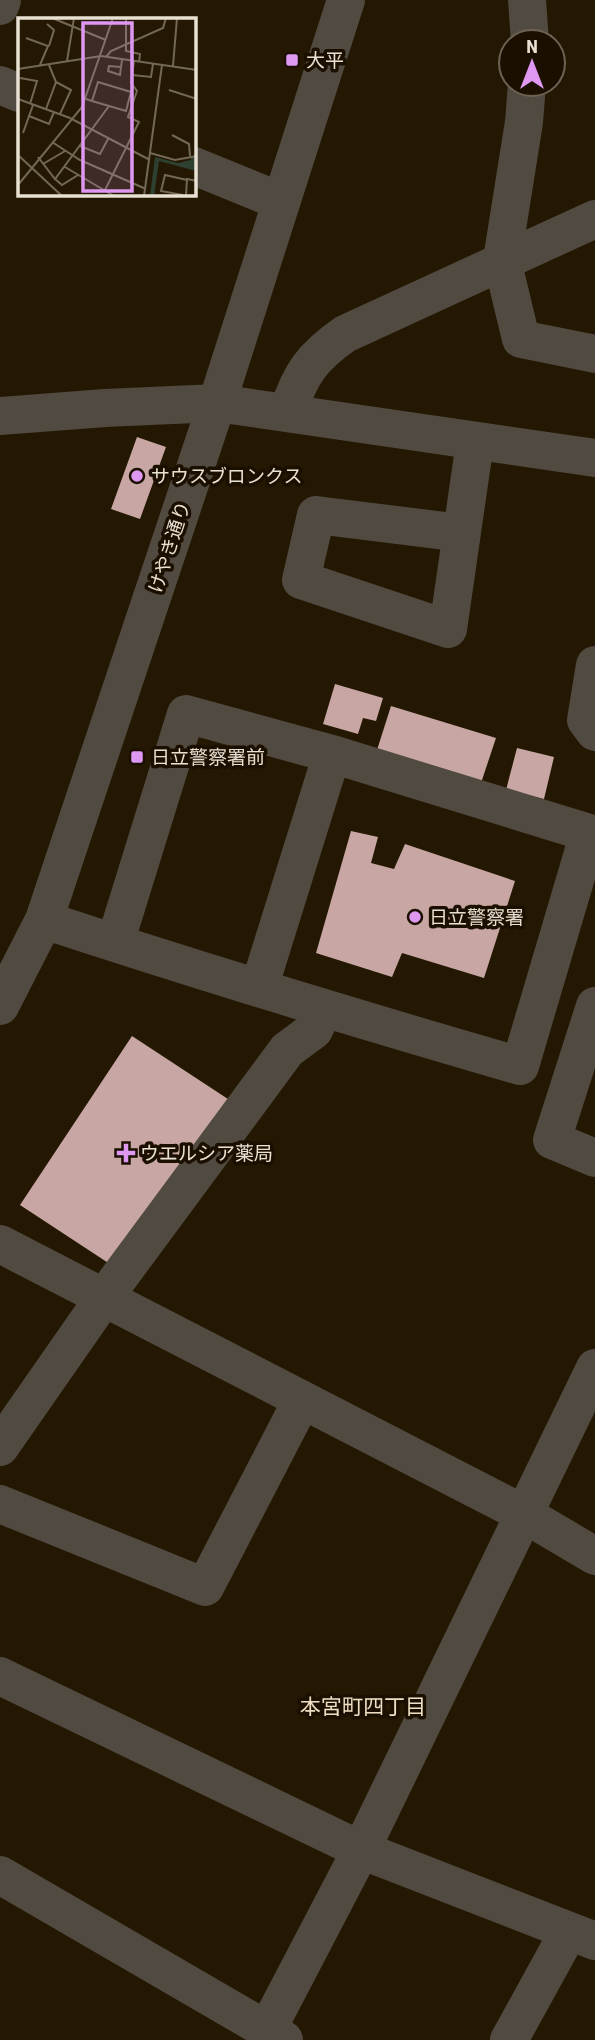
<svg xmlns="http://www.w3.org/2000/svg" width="595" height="2040" font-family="'Roboto Condensed','Noto Sans JP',sans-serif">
<rect width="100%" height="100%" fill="#241803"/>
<path fill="#c8a6a3" d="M137,437L166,447L140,519L111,509Z
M335,684L383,698L376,721L363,718L358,734L323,724Z
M391,706L496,738L481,783L377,750Z
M517,748L554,757L544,799L506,790Z
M351,831L378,837L371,863L394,869L405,844L515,881L484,978L402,953L392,977L316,953Z
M132,1036L231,1101L119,1270L20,1205Z"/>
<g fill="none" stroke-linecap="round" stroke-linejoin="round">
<path stroke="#514a40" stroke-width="38" d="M527,0L530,42
M0,6L2,0
M527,84L524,122L502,260L521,339L595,354
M0,85L19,93
M194,166L280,201
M288,412C300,374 312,357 345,334L595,219
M0,416L105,408L217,403L595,458
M461,533L316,515L301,580L448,629L475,442
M595,665L586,720L595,732
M44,920C202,972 361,1020 520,1066L589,833L332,754L186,714L115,943
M259,988L332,754
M0,1006L44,920L217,403L346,0
M595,1006L552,1140L595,1158
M0,1244L524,1514L595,1556
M0,1447L103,1299L287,1050L314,1030L323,1009
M0,1504L205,1587L302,1400
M0,1676L361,1850L595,1941
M0,1875L284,2040
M267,2030L361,1850L595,1368
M509,2040L569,1931"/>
</g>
<g fill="#de98f2" stroke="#1b0f00" stroke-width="2.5">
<rect x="285" y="53" width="14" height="14" rx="3.5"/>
<circle cx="137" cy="476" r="7"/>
<rect x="130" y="750" width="14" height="14" rx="3.5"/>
<circle cx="415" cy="917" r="7"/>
<path d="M122.5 1142.5h7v7h7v7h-7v7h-7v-7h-7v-7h7z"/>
</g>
<g text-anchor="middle" stroke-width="7" stroke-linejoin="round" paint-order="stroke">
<g font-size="19" fill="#e8e0d2" stroke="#1b0f00" text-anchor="start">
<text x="306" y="67">大平</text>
<text x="151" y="483">サウスブロンクス</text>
<text x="151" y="764">日立警察署前</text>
<text x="429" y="924">日立警察署</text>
<text x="140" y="1160">ウエルシア薬局</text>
</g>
<g font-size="19" fill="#e8e0d2" stroke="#1b0f00">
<text transform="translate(169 547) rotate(-72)" y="7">けやき通り</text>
</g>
<g font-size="21" fill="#efdec3" stroke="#1b0f00">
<text x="363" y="1714">本宮町四丁目</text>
</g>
</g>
<g transform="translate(18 18)">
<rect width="178" height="178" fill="#241803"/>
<path d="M172,138H178V153L141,143L136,178H132L137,139L160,145L173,142Z" fill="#2e402f"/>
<path fill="none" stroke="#726856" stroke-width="2" d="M34,0L88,22M108,0V33L122,36L121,44M29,6L36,12L31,28M178,6V36M8,20L30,28L22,47M88,39L93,33L145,10L148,0M49,43L56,0M155,48L159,0M103,49L91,48L90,53L102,57L103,49L104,42M0,51L83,38L179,52M114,57L133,59L135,46M2,60L19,63L12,86M38,64L53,72L42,96M151,72L179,81M0,81L52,100L132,142M68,81L74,83L108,93L113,74L80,64L74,83M28,91L38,64L31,47M11,98L31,106L36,94M5,115L15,87M154,117L171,126L172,138M34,124L62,142L128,171M62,128L82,136L90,121M132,135L157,142L179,138M0,137L44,178M20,139L37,161L91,88M25,146L47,133M47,149L96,178M37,161L44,167L60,157M0,167L64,89L95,0M87,172L121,104L110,99L119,73L113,65L116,43M165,177L143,173L147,157L169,162M126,178L144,47M168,178L169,161L179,163"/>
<path fill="#de98f2" fill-opacity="0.15" stroke="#de98f2" stroke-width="3.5" d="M65,5H114V173H65Z"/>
<rect width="178" height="178" fill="none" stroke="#e8e0d2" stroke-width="3.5"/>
</g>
<g transform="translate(532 63)"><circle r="33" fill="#1b0f00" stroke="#6d6354" stroke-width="2"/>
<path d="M0-5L12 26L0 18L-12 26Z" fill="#de98f2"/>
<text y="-10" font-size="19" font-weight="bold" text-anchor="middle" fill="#e8e0d2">N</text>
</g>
</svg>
